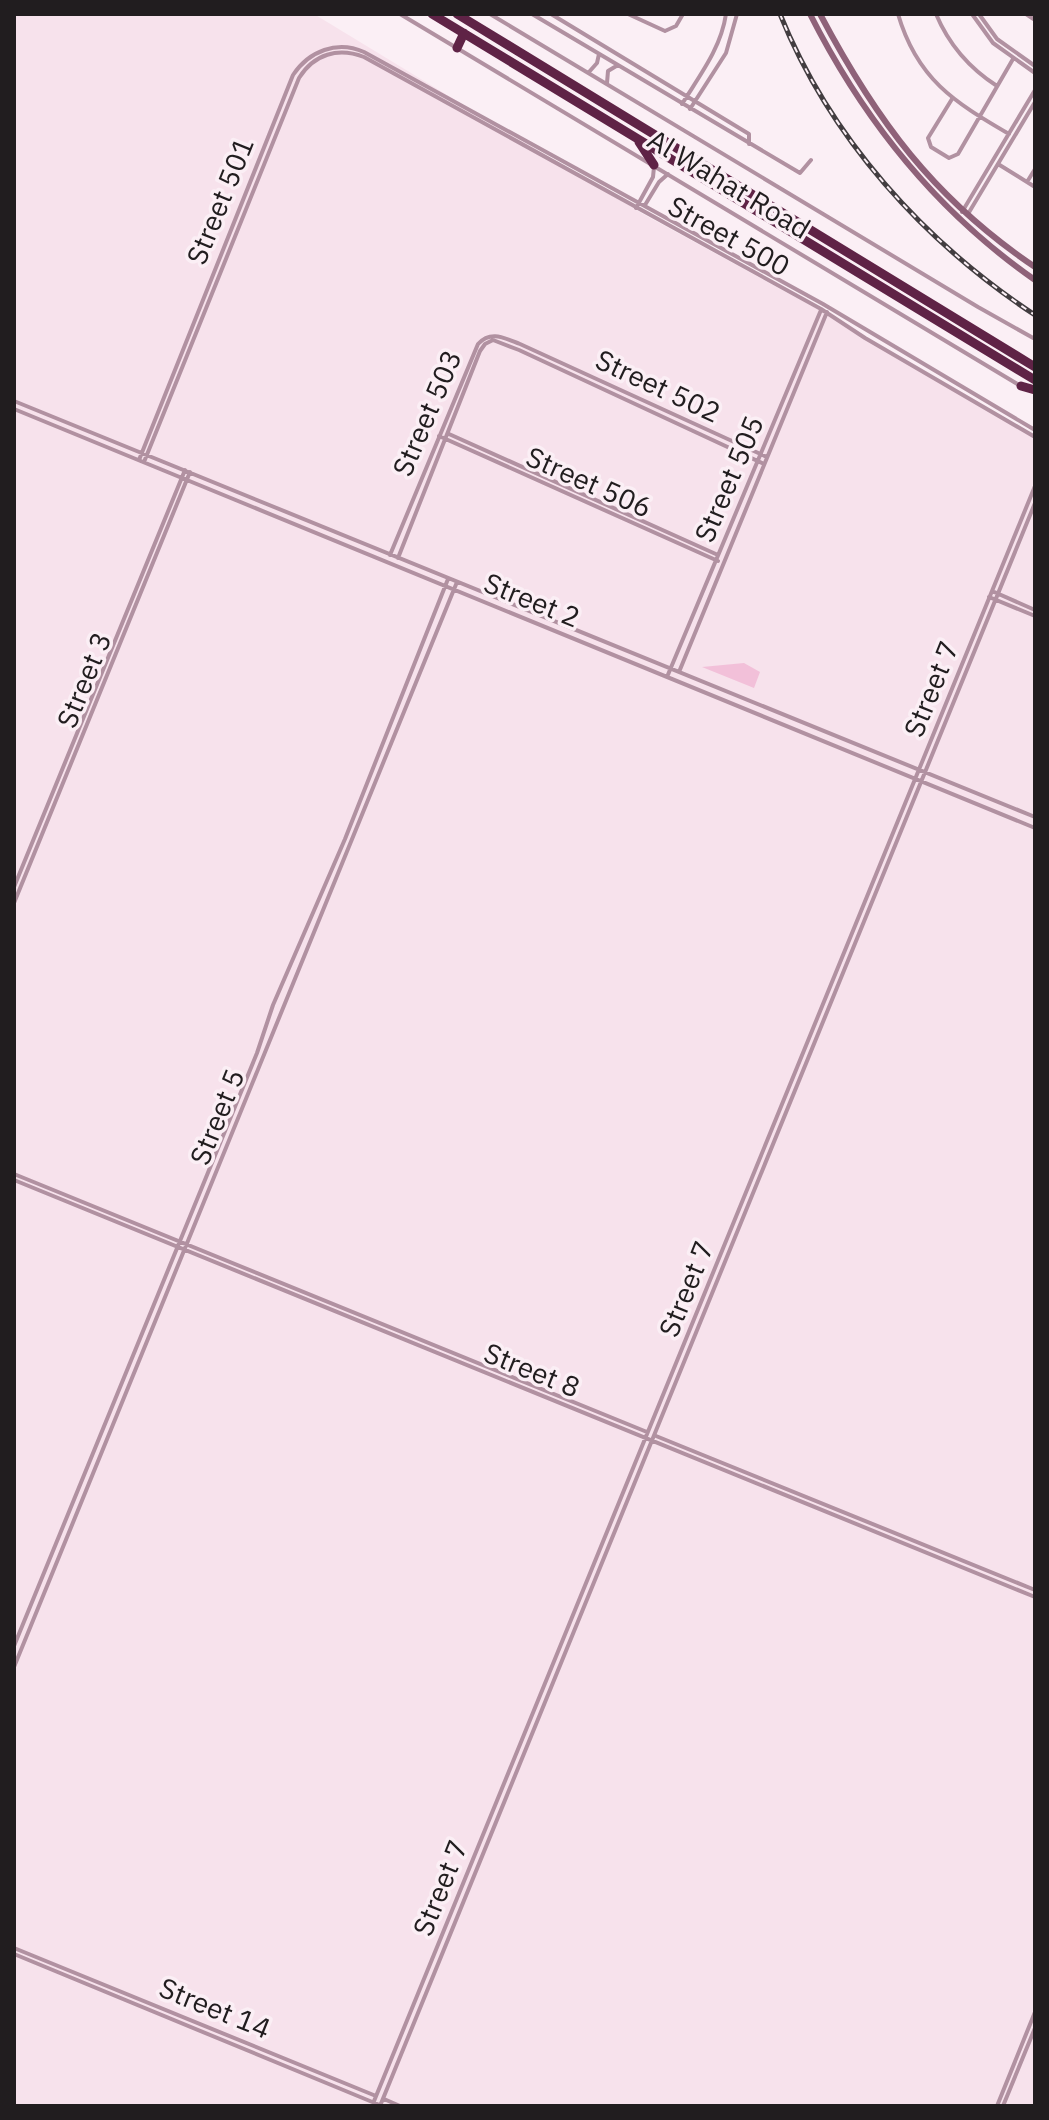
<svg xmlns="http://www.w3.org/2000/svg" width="1049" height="2120" font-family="'IBM Plex Sans',sans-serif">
<rect width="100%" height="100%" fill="#fbeff5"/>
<path fill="#f7e2ec" d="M14,14H314L643,214L817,309L1035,436V2106H14Z"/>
<path fill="#f2c0d9" d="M744,663L760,672L754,688L702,667Z"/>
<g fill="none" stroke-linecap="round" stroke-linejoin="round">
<path stroke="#b191a1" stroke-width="4" d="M400,14L1019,385
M490,14L978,307L1035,339
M532,14L800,173L811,160
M551,14L749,134V144
M628,14L665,31L676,26L683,14
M898,14C917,79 954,102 1009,134
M936,14C949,45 969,68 997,86
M972,14L993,43L1035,73
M979,14L997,39L1035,66
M1026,14L1035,20
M589,72L597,63L599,54
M607,83L608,71L618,65
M952,99L928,138L931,147L949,158L958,154L1013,59
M682,104C700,75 721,48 726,14
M690,109L726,53L737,14
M998,164L1035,187
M1027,182L1035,169
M645,205L659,182L668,174
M636,208L653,177L654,167
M962,212L1035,90
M968,214L1035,102
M14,401L1035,817
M14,409L1035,828
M449,434L718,555
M439,436L718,561
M139,460L293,75C309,51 337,40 364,52L823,304L1035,430
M144,462L299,78C314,54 338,47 364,57L821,309L865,338L1035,437
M390,555L478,344C491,330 504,338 520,344L767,457
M398,558L480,351L485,344L493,340L519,350L764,464
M992,591L1035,610
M989,597L1035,616
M679,672L827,312
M667,677L821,310
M14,887L185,470
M14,903L190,472
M14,1174L647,1432
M14,1180L1035,1597
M656,1436L1035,1590
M14,1646L257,1053L273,1005L345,839L448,579
M14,1667L457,582
M14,1948L376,2096
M14,1954L382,2106
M384,2099L400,2106
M372,2106L1035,486
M380,2106L1035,503
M997,2106L1035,2012
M1003,2106L1035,2028"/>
<path stroke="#8f6279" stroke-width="6" d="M810,14C864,121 936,211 1035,280
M820,14C876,120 934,199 1035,267"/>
<path stroke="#5f2346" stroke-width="9" d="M432,14L1035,380
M457,14L1035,367
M457,48L464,33
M639,142L654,165
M1021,386L1035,390"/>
<g stroke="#423d40" stroke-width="5">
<path id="rail" d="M780,14C830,138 924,242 1035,315"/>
</g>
<use href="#rail" stroke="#fbeff5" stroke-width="2" stroke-dasharray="6" stroke-linecap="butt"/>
</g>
<g text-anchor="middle" stroke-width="7" stroke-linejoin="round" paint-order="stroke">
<g font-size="28" fill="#211d1f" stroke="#fbeff5">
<text transform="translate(729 184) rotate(31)" y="10">Al Wahat Road</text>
<text transform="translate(220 201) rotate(-68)" y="10">Street 501</text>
<text transform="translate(729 236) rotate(29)" y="10">Street 500</text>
<text transform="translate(658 386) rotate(25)" y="10">Street 502</text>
<text transform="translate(427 413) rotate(-67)" y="10">Street 503</text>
<text transform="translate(729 479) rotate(-67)" y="10">Street 505</text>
<text transform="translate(589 482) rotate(24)" y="10">Street 506</text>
<text transform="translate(532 600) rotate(22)" y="10">Street 2</text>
<text transform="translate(84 680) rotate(-68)" y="10">Street 3</text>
<text transform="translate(931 689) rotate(-68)" y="10">Street 7</text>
<text transform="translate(217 1117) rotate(-68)" y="10">Street 5</text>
<text transform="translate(686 1289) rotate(-68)" y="10">Street 7</text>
<text transform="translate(532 1370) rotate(22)" y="10">Street 8</text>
<text transform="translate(440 1888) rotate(-68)" y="10">Street 7</text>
<text transform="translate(215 2008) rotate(22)" y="10">Street 14</text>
</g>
</g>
<rect width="1049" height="2120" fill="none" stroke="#211d1f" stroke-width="32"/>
</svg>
